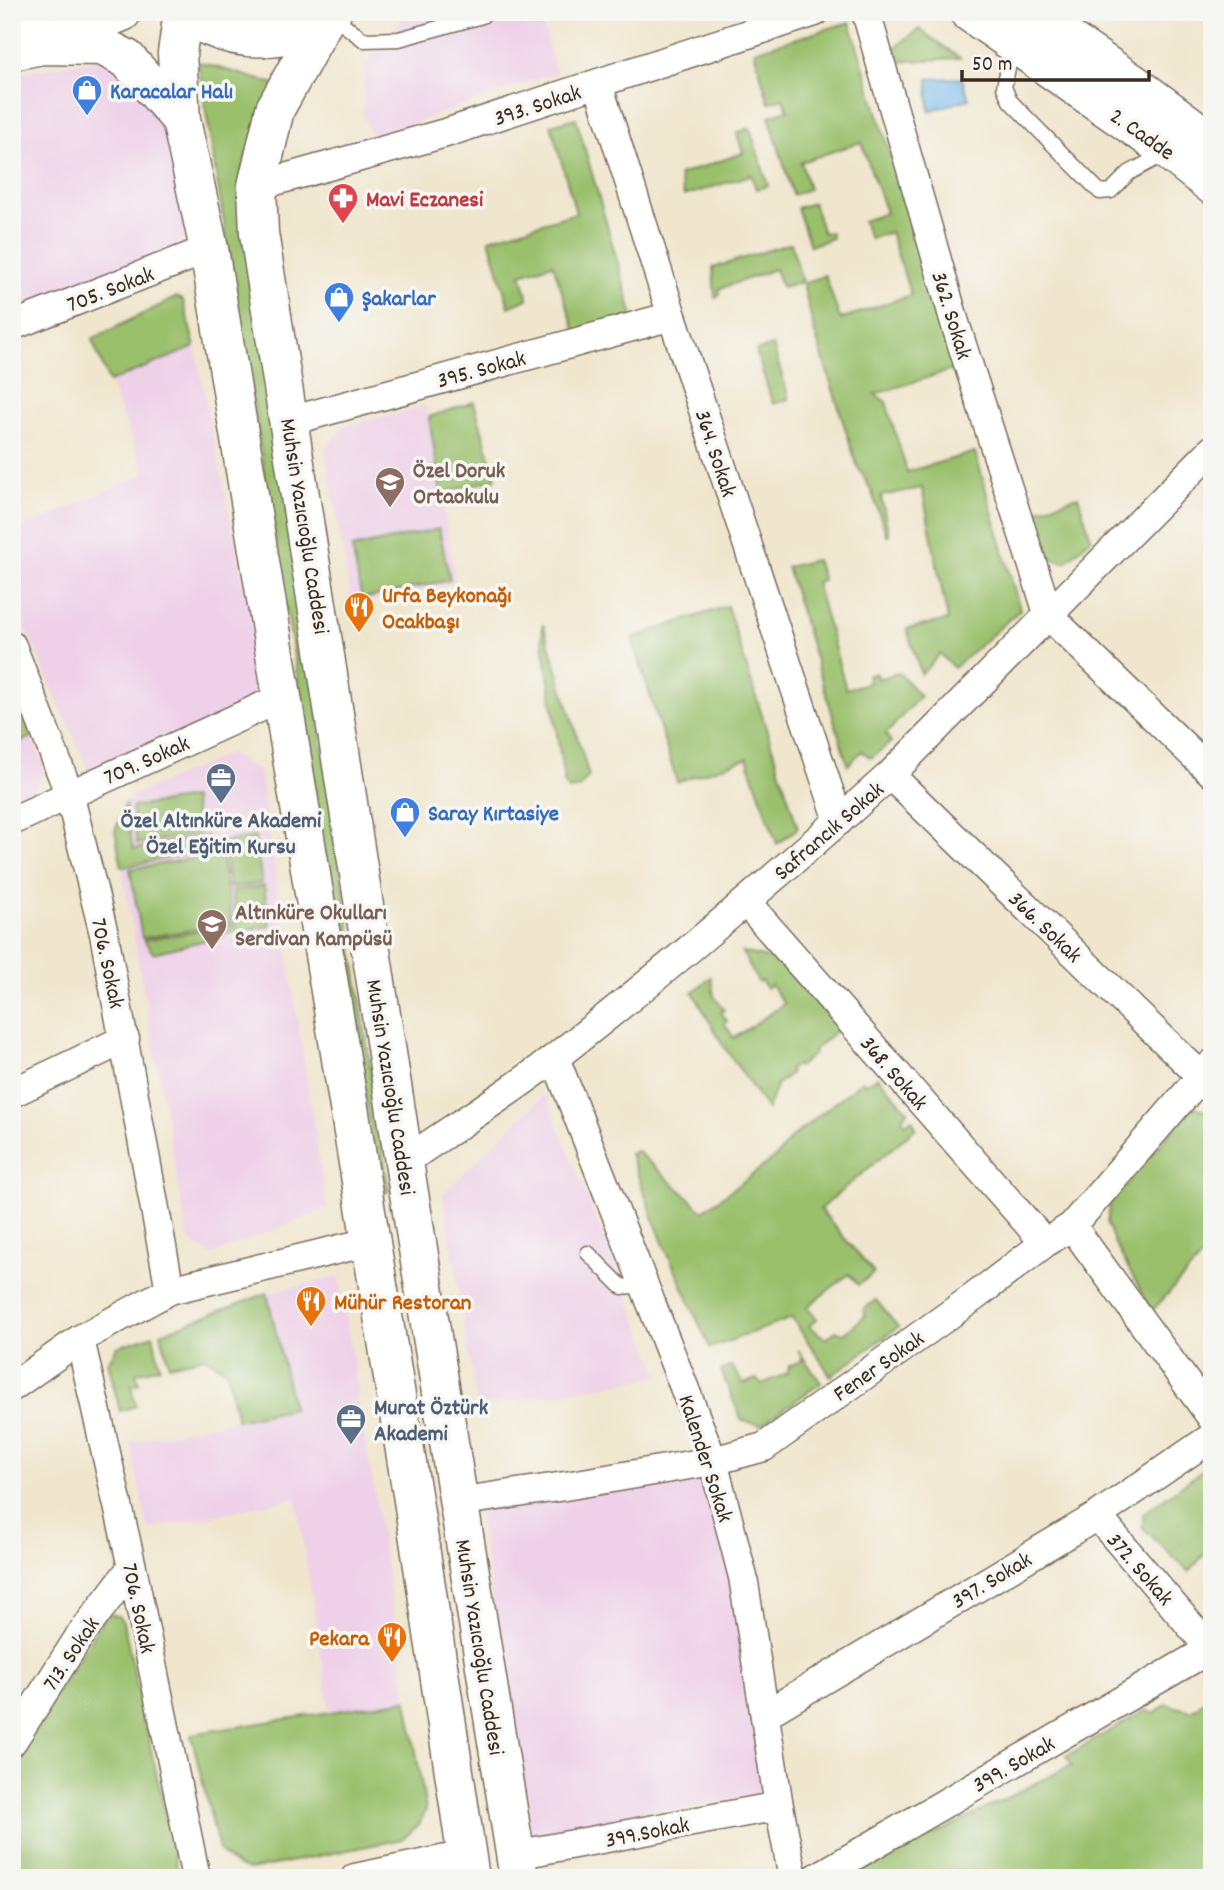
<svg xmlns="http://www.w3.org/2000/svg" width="1224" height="1890" font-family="Dekko,sans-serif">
<rect width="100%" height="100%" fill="#f6f6f2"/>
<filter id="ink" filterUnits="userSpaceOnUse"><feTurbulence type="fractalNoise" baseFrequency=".0143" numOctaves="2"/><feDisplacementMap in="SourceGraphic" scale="14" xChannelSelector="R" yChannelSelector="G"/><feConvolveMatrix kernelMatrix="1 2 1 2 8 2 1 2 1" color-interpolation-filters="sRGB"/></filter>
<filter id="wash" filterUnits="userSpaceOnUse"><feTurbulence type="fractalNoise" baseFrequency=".00686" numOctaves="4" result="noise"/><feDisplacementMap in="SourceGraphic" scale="28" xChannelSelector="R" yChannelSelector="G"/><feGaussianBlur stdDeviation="1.57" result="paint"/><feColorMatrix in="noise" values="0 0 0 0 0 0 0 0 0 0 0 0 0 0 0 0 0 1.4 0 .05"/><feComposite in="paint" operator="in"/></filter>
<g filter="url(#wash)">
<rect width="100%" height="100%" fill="#f0e6ce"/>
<path fill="#eed0e8" d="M408,12H539L556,72L372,138L363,114L365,65Z
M100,60L126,67L160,120L189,231L184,239L172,247L12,313V73Z
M195,347L267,696L91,776L12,598V533L145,473L109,382Z
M426,406L456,582L352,606L325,448L344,426Z
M12,688L45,769L34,791L12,800Z
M229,754L259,770L327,1209L211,1255L188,1239L115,831L127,798Z
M545,1094L660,1376L477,1407L443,1194Z
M339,1277L359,1395L356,1396L373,1482L407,1700L330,1712L296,1498L148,1530L130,1442L293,1408L267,1293Z
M713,1466L766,1794L530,1833L477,1506Z"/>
<path fill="#9ac06c" stroke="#6a7545" stroke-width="2" d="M850,22L955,369L875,394L886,402L907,472L975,452L1020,610L954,668L940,654L921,674L907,629L948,620L922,488L881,496L889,535L887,536L871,490L857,465L815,333L803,284L825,275L840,319L911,295L890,232L870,239L863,221L886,213L861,142L801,162L809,189L793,195L769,116L788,110L783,98L769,103L754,51Z
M919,29L960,58L894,62L891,51Z
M198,62L275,84L244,225L389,1191L381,1194Z
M576,118L633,316L576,333L553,264L521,274L528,299L509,307L489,239L576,213L551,125Z
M750,128L768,186L756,189L751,175L684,196L679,175L743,153L737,133Z
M813,203L823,233L831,232L832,238L810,246L797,208Z
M791,243L802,282L782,287L775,269L719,289L720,294L715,298L713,268Z
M177,297L183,301L195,347L109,382L92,339Z
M773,346L789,399L773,404L756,351Z
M474,402L496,479L441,493L429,417Z
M1078,496L1091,538L1066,562C1041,562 1038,531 1032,512Z
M439,529L450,580L362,599L352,548Z
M816,560L823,580L816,582L846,689L869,683L867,676L876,673L877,679L899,673L920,696L886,734L891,742L871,758L862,751L848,765L787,567Z
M727,606L798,828L777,844L747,758L677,782L632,638Z
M543,624L589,776L579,788L569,790L565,786L542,636Z
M12,688L32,737L12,746Z
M193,798L198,834L137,844L132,807Z
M125,804L133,849L188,839L190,854L122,867L115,831Z
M207,835L208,844L255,837L262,883L230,888L223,848L193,853L191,838Z
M221,854L232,923L142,938L130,869Z
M264,886L270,926L227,933L222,936L153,953L144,940L236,925L232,891Z
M742,952L780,961L839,1028L813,1051L814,1054L798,1067L796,1065L789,1070L791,1073L777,1084L767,1109L723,1045L693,992L711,977L714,996L724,1010L721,1012L727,1021L724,1023L734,1038L784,1004L771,985L766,988L762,981L758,982Z
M878,1077L908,1111L902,1118L906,1124L912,1119L916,1128L820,1209L874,1273L858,1285L849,1274L807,1307L817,1319L809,1326L826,1339L836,1331L844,1334L865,1316L864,1309L876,1300L898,1327L831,1376L792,1318L710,1348L661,1238L630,1154L637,1151L703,1211L776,1157L791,1138L862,1081L865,1084Z
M1196,1107L1204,1110L1212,1118V1246L1152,1311L1114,1242L1107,1223L1110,1203L1189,1110Z
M267,1293L293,1408L237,1420L227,1371L205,1357L169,1365L161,1333Z
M153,1335L160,1367L136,1373L139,1384L131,1386L136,1406L120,1411L108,1362L117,1347Z
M798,1350L821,1383L761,1425L742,1421L721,1371L731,1366L744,1384L756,1379L762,1384L788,1373L789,1366L803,1360Z
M1212,1468V1545L1189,1572L1143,1528V1514L1204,1469Z
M112,1614L118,1616L123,1622L178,1872L177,1878H12V1764L106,1615Z
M1212,1695V1878H849L1072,1765L1066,1756L1146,1710L1155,1714L1166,1704L1191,1711Z
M407,1700L426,1810C421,1823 414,1831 402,1839L250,1870C236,1866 228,1861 219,1850L191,1734Z"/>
<path fill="#77b9ec" stroke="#597285" stroke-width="2" d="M962,78L969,99L929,111L928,79Z"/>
</g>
<g filter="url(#ink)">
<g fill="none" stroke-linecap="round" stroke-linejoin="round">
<g stroke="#7a6c5c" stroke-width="17">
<path id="lane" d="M331,15L364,40L399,39L482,16V12
M1013,44L1004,87L1010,101L1100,192L1111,191L1129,173L1164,154
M588,1253L622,1287L644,1285"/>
</g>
<g stroke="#7a6c5c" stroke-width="31">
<path id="street" d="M866,12L955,323L1049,616L1212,773
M598,84L672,316L839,821
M257,186L449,132L815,12
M12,326L209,249
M290,421L672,316
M12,646L69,793L104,934L170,1290
M890,775L1201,1076
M12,821L281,698
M746,902L1045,1243
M555,1058L713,1461L743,1577L779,1806L793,1878
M12,1093L125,1039
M404,1162C454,1127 508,1094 557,1056C671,967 782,872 890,775L1212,450
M1072,1226L1212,1418
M80,1339L132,1567L196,1878
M12,1387L80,1339L170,1290L369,1242
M457,1502L565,1486L713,1461L764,1447L974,1297L1045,1243L1072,1226L1212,1064
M1097,1516L1212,1651
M766,1714L1097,1516L1212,1437
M12,1742L79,1637L132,1567
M515,1855L779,1806
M355,1878L466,1855
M816,1878L1210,1649"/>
</g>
<g stroke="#7a6c5c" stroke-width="41">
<path id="secondary" d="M183,12L177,53L181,120L209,249L413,1500L470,1878
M326,17L275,109L257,186L259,233L404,1162L519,1878
M12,28L38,12
M42,45L102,46L127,59L181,120
M12,51L42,45L122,12"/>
</g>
<g stroke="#7a6c5c" stroke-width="41">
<path id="primary" d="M187,12C194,17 202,24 210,27C250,45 298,40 332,12
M969,12L1170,152L1212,185
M1028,12L1134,84L1212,142"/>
</g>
<use href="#lane" stroke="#fff" stroke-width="14"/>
<use href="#street" stroke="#fff" stroke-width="28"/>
<use href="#secondary" stroke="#fff" stroke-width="38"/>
<use href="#primary" stroke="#fff" stroke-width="38"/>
</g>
</g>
<defs>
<g id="shop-pin" transform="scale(1.575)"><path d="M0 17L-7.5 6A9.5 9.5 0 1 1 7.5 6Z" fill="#3f7fe0" stroke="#f6f6f2"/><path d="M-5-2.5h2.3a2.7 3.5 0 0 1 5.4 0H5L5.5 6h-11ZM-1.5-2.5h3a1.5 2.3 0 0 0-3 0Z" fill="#fff"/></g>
<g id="pharmacy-pin" transform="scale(1.575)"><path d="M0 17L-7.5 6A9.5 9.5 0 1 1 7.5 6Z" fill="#e0444e" stroke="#f6f6f2"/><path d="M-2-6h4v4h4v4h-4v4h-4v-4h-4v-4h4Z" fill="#fff"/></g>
<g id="school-pin" transform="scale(1.575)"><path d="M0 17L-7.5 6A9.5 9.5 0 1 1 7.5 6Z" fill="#8d6e63" stroke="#f6f6f2"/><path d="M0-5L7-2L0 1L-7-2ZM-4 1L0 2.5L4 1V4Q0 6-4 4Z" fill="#fff"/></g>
<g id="restaurant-pin" transform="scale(1.575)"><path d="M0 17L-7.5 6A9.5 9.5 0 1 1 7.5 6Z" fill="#e8710a" stroke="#f6f6f2"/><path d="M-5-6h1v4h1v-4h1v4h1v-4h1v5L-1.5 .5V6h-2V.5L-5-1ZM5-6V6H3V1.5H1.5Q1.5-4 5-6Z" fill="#fff"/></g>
<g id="office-pin" transform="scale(1.575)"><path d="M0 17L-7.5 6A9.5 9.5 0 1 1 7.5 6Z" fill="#5c6f8a" stroke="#f6f6f2"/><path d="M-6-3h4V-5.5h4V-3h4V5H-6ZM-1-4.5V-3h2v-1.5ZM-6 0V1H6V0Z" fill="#fff"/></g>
</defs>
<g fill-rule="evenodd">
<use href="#shop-pin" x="87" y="90"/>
<use href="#pharmacy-pin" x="343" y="198"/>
<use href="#shop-pin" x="339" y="297"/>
<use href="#school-pin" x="390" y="482"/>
<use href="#restaurant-pin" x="359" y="607"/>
<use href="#office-pin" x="221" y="778"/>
<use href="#shop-pin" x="405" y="812"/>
<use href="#school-pin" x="212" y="924"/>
<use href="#restaurant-pin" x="311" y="1301"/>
<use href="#office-pin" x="351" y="1419"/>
<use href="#restaurant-pin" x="392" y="1637"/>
</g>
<g text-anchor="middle" stroke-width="7" stroke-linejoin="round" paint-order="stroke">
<g font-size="23" font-weight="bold" fill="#366cbe" stroke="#f6f6f2" text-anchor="start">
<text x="110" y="98">Karacalar Halı</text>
<text x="362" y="305">Şakarlar</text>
<text x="428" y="820">Saray Kırtasiye</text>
</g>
<g font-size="23" fill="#3b2a1e" stroke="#f6f6f2">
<text transform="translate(537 104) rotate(-18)" y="8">393. Sokak</text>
<text transform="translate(1143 133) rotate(35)" y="8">2. Cadde</text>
<text transform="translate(110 288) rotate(-21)" y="8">705. Sokak</text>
<text transform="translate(953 315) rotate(73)" y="8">362. Sokak</text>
<text transform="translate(481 368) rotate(-15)" y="8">395. Sokak</text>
<text transform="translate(717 453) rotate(72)" y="8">364. Sokak</text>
<text transform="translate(306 526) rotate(81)" y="8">Muhsin Yazıcıoğlu Caddesi</text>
<text transform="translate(146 759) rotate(-24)" y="8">709. Sokak</text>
<text transform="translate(828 830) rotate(-41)" y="8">Safrancık Sokak</text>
<text transform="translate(1046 926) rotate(44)" y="8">366. Sokak</text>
<text transform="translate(109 963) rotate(78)" y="8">706. Sokak</text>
<text transform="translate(895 1072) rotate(49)" y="8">368. Sokak</text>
<text transform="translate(392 1087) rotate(81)" y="8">Muhsin Yazıcıoğlu Caddesi</text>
<text transform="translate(878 1365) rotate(-35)" y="8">Fener Sokak</text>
<text transform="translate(707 1458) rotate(72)" y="8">Kalender Sokak</text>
<text transform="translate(1141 1568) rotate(49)" y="8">372. Sokak</text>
<text transform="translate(991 1579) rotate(-31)" y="8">397. Sokak</text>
<text transform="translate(140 1608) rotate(78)" y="8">706. Sokak</text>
<text transform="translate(481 1647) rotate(81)" y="8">Muhsin Yazıcıoğlu Caddesi</text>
<text transform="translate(70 1653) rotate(-56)" y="8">713. Sokak</text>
<text transform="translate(1013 1763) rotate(-30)" y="8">399. Sokak</text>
<text transform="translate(647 1831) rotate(-11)" y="8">399.Sokak</text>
</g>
<g font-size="23" font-weight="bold" fill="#be3a42" stroke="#f6f6f2" text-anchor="start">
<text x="366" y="206">Mavi Eczanesi</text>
</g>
<g font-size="23" font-weight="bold" fill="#785e54" stroke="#f6f6f2" text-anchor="start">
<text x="413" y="477">Özel Doruk<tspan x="413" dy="26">Ortaokulu</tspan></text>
<text x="235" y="919">Altınküre Okulları<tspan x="235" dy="26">Serdivan Kampüsü</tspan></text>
</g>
<g font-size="23" font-weight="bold" fill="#c56008" stroke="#f6f6f2" text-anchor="start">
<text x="382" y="602">Urfa Beykonağı<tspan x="382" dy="26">Ocakbaşı</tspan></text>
<text x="334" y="1309">Mühür Restoran</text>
<text x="369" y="1645" text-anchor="end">Pekara</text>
</g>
<g font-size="23" font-weight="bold" fill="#4e5e75" stroke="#f6f6f2">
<text x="221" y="827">Özel Altınküre Akademi<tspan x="221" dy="26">Özel Eğitim Kursu</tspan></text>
<text x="374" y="1414" text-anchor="start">Murat Öztürk<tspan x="374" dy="26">Akademi</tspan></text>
</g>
</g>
<rect width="1224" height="1890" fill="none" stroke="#f6f6f2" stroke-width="42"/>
<path d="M962 70v10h187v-10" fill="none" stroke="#3b2a1e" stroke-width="3.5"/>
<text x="972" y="70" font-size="21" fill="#3b2a1e" stroke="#f6f6f2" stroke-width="5" paint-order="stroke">50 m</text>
</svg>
